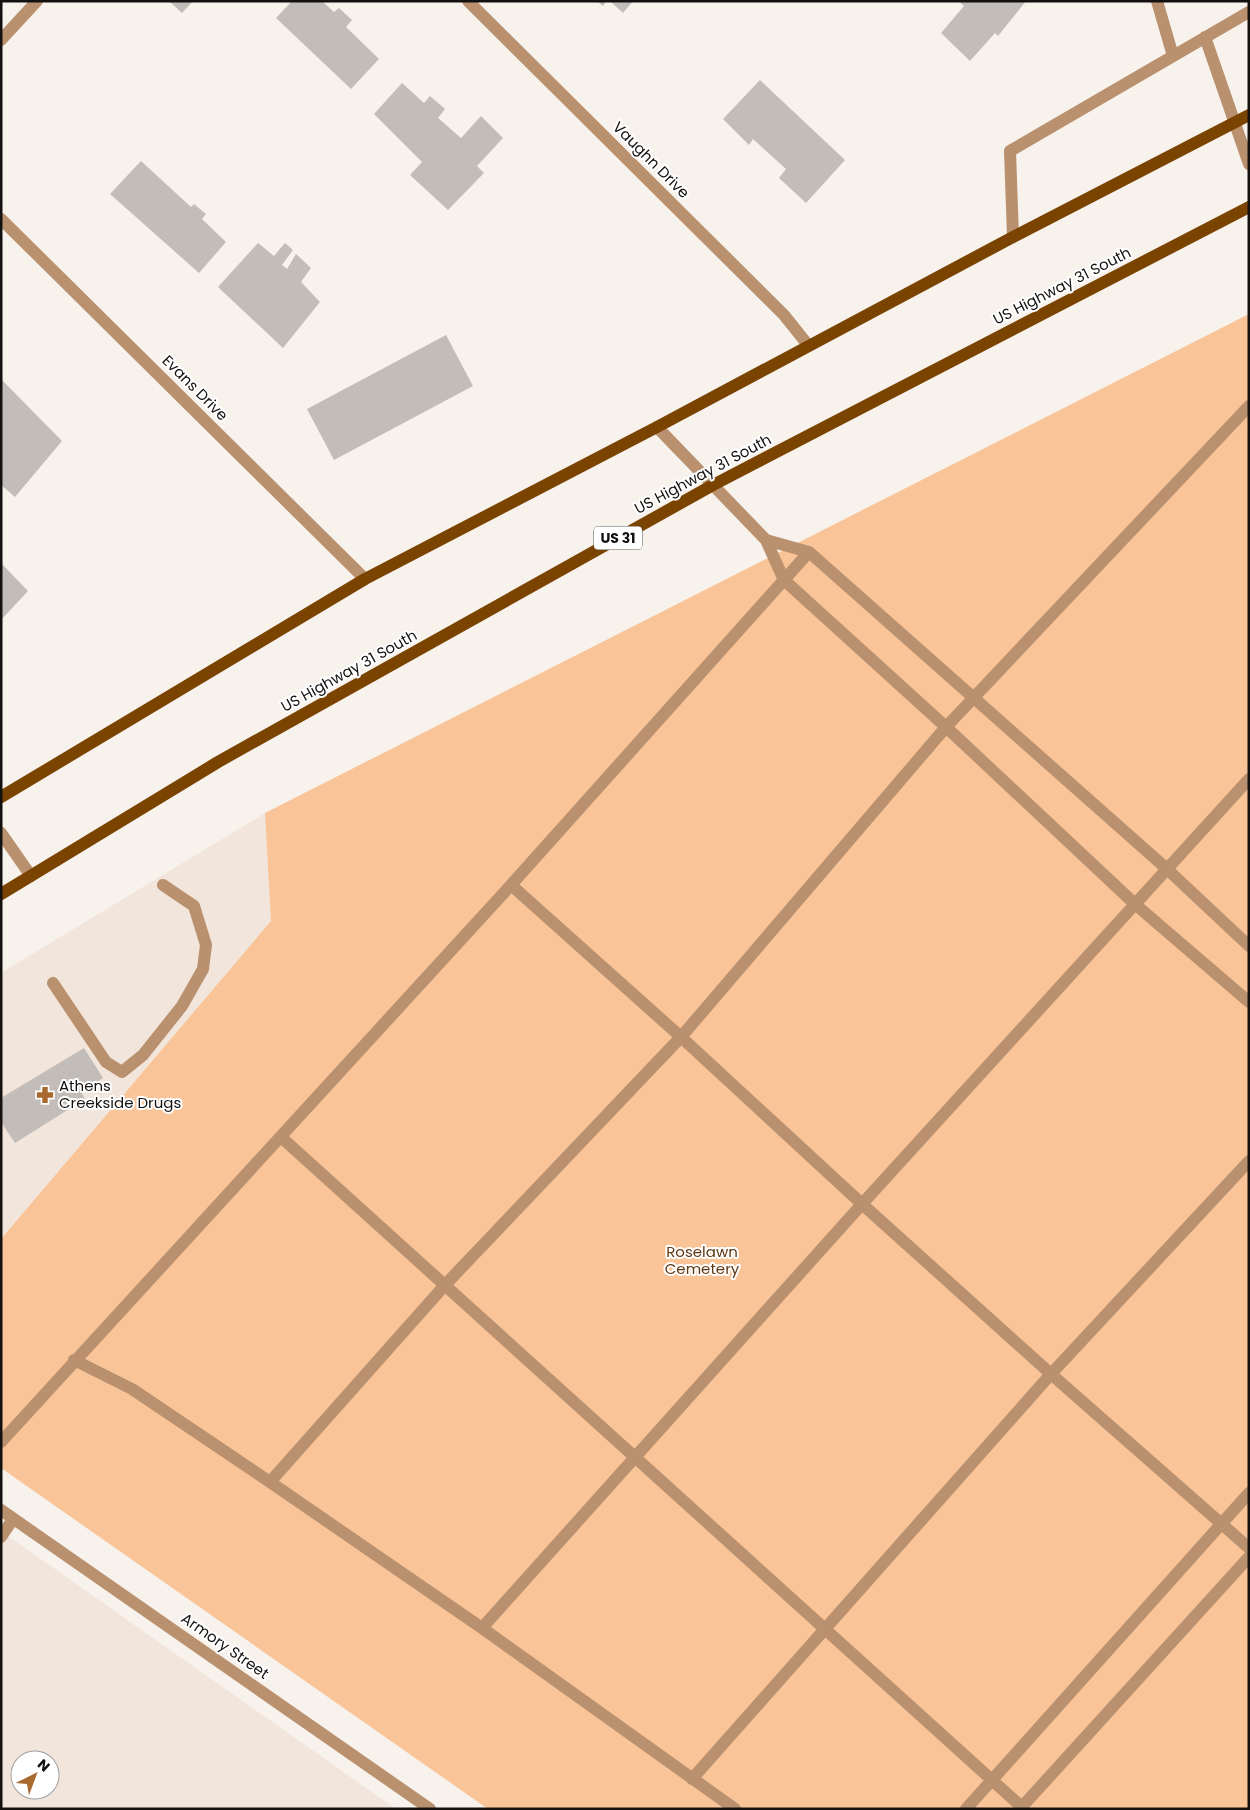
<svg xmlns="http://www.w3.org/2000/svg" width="1250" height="1810" font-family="Poppins,sans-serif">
<rect width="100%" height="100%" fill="#f8f2ed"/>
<path fill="#f2e5db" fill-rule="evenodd" d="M265,813L271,921L1,1239V973Z
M1,1531L396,1809H1ZM20,1760H50V1790H20Z"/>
<path fill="#f9c497" d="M1249,314V1809H488L1,1468V1239L271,921L265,813Z"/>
<path fill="#c2bdb8" d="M169,1H193L182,13Z
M292,1H322L334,12L339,8L352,20L346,27L379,59L351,89L276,18Z
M597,1H606L603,6Z
M610,1H633L623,13Z
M959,1H1026L998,36L995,33L970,61L941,33L964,6Z
M760,80L845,160L806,203L779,178L786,169L753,139L749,145L723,119Z
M402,83L424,103L430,96L445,109L438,118L461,138L481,116L503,138L477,166L484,173L448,210L410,175L422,162L374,114Z
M141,161L191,207L194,204L206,214L202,219L226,242L199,273L110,194Z
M258,243L274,256L285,243L293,250L282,265L287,269L296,254L311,268L301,282L320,302L283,348L218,287Z
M446,335L473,386L334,460L307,409Z
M1,379L62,441L15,497L1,485Z
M1,563L28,591L1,620Z
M84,1048L103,1078L81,1092L85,1099L15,1143L1,1122V1098Z"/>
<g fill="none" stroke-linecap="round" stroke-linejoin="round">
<path stroke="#ba916f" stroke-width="12" d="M468,1L784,315L808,345
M1157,1L1173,56
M1205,37L1249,164
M1,40L37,1
M1,219L365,579
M1013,237L1010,151L1249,12
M657,427L766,540L784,580L946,727L1136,905L1249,1002
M766,540L809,552L1167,869L1249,946
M1,833L31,876
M511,885L681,1037L862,1204L1051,1374L1249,1548
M53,983L106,1062L122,1072L143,1055L182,1006L203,969L206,945L194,906L163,885
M281,1137L1024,1809
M74,1360L132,1389L270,1482L482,1628L735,1809
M1,1442L511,885L809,552
M270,1482L445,1285L681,1037L946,727L1249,406
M1,1510L430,1809
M1,1537L13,1519
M482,1628L862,1204L1249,779
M692,1779L1051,1374L1249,1161
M966,1809L1249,1493
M1020,1809L1249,1557"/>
<path stroke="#7b4300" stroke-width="12" d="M1,797L365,579L657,427L1013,237L1249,115
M1,894L218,762L713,485L1249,207"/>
</g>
<defs>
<g id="pharmacy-bare" transform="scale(1.35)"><path d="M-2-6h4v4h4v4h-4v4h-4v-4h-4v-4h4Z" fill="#a7692e" stroke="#fff" stroke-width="2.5" paint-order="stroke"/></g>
</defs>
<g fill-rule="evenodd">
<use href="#pharmacy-bare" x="45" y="1095"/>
</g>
<g text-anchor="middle" stroke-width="4" stroke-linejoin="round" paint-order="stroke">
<rect fill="#fff" stroke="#5a5958" stroke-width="1" x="594" y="526.5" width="48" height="23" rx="4"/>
<g font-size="14" font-weight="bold" fill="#141211">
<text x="618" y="543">US 31</text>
</g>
<g font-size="15" fill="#141211" stroke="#fff">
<text transform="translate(651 160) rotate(45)" y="5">Vaughn Drive</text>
<text transform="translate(1062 286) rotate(-27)" y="5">US Highway 31 South</text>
<text transform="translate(195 388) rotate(45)" y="5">Evans Drive</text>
<text transform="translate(703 474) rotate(-28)" y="5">US Highway 31 South</text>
<text transform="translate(349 671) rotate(-29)" y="5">US Highway 31 South</text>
<text transform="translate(225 1646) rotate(35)" y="5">Armory Street</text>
</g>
<g font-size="15" fill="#141211" stroke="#fff" text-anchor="start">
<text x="59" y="1091">Athens<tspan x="59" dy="17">Creekside Drugs</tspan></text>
</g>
<g font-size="15" fill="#5e3813" stroke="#fff">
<text x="702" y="1257">Roselawn<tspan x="702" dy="17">Cemetery</tspan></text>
</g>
</g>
<rect width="1250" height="1810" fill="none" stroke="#141211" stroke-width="5"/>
<g transform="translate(35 1775) rotate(42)"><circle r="24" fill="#ffffff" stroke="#a1a0a0"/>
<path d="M0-4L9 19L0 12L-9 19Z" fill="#a7692e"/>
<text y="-8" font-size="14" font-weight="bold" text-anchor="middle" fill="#141211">N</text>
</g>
</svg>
